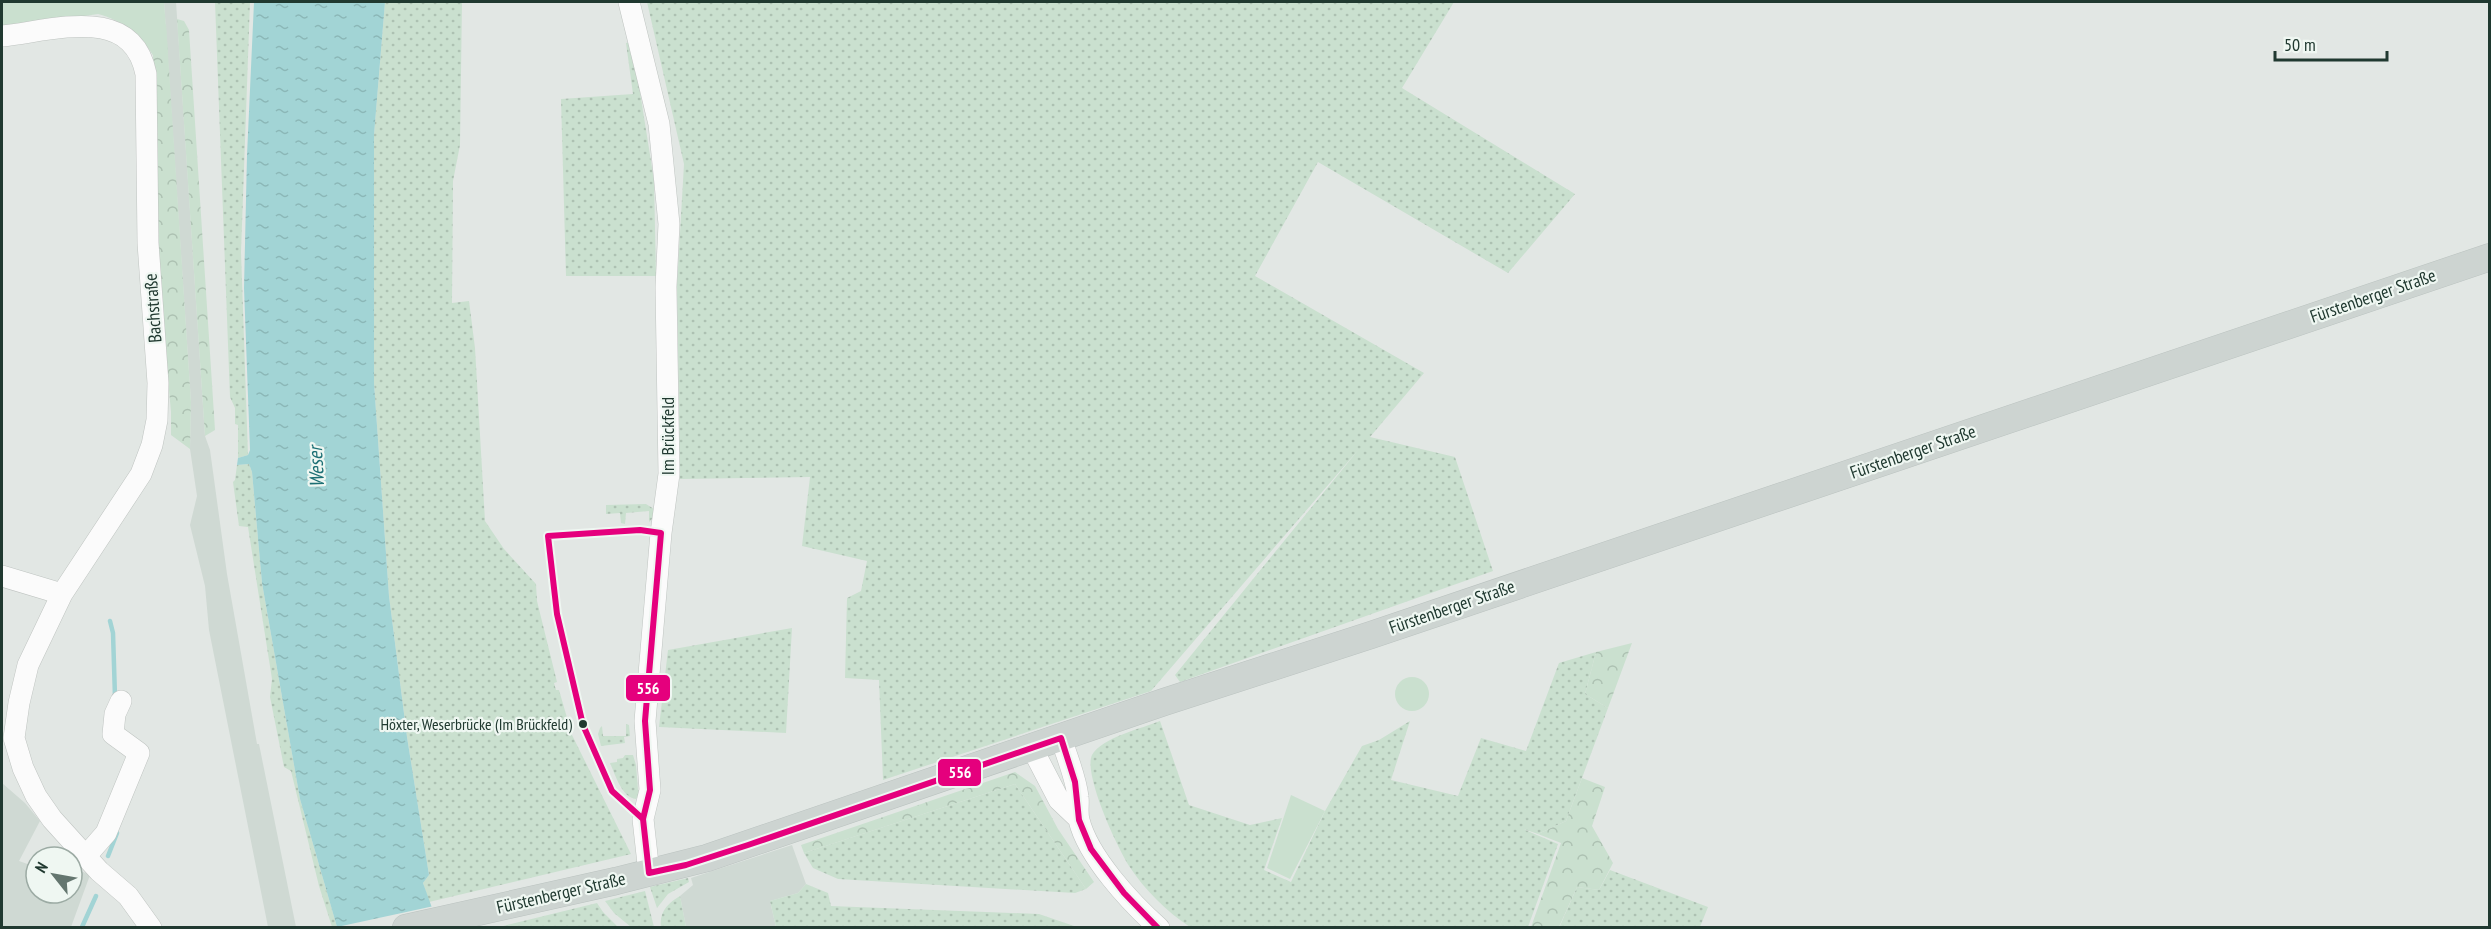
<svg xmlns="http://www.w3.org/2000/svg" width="2491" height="929" font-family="'PT Sans Narrow',sans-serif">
<defs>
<pattern id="grass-dots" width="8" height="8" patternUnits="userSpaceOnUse" patternTransform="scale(1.5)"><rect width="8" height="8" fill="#cae0cf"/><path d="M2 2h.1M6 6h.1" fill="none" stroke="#adc1b2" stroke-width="1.8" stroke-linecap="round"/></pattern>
<pattern id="forest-crowns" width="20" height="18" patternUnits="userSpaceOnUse" patternTransform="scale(1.5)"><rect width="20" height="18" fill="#cae0cf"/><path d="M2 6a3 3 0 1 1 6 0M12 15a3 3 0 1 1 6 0" fill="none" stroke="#adc1b2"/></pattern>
<pattern id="water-ripples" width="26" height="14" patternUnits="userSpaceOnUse" patternTransform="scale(1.5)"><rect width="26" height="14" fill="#a2d4d5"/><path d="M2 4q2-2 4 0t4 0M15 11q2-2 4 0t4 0" fill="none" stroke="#8bb7b7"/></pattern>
</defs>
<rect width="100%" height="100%" fill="#e2e7e4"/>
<path fill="#cfd9d3" d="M164,2H176L205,436L210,450L227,574L257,744H259L296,927H268L209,630L205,586L190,525L197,496L190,449L191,402Z
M2,783L25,803L40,821L19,861L36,867V893H72V867L90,875L71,927H2Z
M792,845L806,884L798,893L770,901L776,927H686L680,896L693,885L691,878Z"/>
<path fill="url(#grass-dots)" d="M215,2H250L241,252L248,455L238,458V425L235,424V408L230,397Z
M385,2H462L460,145L453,181L452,303L469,301L475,348L485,521L504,549L536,584L537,601L557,682L554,683L556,690H559L572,735L631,854L429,902L423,883L429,875L407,737L389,596L374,383V135Z
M647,2H1454L1402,88L1575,194L1508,273L1318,162L1255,276L1424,373L1370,437L1455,457L1493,571L1180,682L1175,675L1359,449L1151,691L883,780L879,680L845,678L847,598L861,591L867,561L802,546L810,477L680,479L677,285L684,164Z
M632,42L654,180L656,276H566L561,99L633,94L626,43Z
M249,464L252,472L262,583L300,799L337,927H332L319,886L291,771L284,767L270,697L272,679L248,527L239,526L233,482L235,480L237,465Z
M646,504L654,509V517L649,522V511L626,513L625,524L621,523L620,513L606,514V505Z
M792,628L786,733L659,727L668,650Z
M1596,652L1585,694L1608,708L1566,821L1538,834L1523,829L1558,844L1528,927H1190C1167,912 1144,889 1129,866C1117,847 1083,774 1092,755C1101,738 1143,728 1160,721L1189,805L1250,825L1282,818L1264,870L1291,882L1325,811L1362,746L1379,740L1410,721L1391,780L1458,796L1481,738L1526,751L1559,663Z
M626,724L629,725L630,736L624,737L625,743L601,746L598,734L600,728L602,726L603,736H626Z
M625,755H633L636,765L638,790L641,791L636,799C622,798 615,774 610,763L617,762V759L623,758Z
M1015,784L1086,889L1075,893L838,879L813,868L804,853Z
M1610,870L1708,907L1700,927L1559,928L1577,887L1599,890Z
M688,878L689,882L668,894L657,908L650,887Z
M806,884L828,893L831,906L1039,914L1077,927H776L770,901L798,893Z
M645,891L654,927H631L614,913L605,901Z
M680,896L686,927H661C659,912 668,903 680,896Z
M597,903L603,912L618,927H499Z"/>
<path fill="url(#forest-crowns)" d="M177,19L184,21L189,30L215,430L205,436Z
M166,24L191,402L190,449L171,435V412L158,269L153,55L144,40Z
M1632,643L1608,708L1585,694L1596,652Z
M1015,772L1035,786L1058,829L1094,882L1086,889L1015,784L804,853L801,845Z
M1582,778L1605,787L1592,826L1613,863L1599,890L1577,887L1559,927H1531L1561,843L1538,834L1566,821Z"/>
<path fill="#cae0cf" d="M2,2H164L168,53L153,55C139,33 123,21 98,14L2,28Z
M1395 694a17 17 0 1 1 34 0a17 17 0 1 1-34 0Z
M1291,795L1325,811L1290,879L1267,868Z"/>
<path fill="url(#water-ripples)" d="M254,2H385L374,135V383L389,596L407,737L429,875L423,883L439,927H337L300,799L262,583L252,472L249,464L237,465L238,458L248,455L250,450L244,288L247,155Z"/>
<path fill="#e2e7e4" d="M434,906L442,928L337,927Z"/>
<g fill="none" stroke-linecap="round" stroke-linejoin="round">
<path stroke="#a2d4d5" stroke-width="4.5" d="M110,621L113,633L115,697
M108,856L117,833
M82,927L96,896"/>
<g stroke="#bfc4c1" stroke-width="22">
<path id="minor" d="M629,2L659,124L669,224L666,287L669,474L661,533L645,721L650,790L643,819L649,873
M2,36C52,31 132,3 146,74L148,243L158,383L157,420L152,445L141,474L62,594L28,665L19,703L14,738L23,768L36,796L52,819L99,871L128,896L151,928
M2,576L62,594
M1061,738C1067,757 1076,778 1078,797C1079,804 1077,812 1079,820C1088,857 1131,903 1159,928
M1032,748L1059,800L1078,818
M85,857L106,833L139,753L113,734L115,714L121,701"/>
</g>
<g stroke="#bbc3c0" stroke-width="28">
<path id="major" d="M406,928L616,881L707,858L1164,702L1371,635L2490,257"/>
</g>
<use href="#minor" stroke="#fbfbfb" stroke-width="21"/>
<use href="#major" stroke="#cdd4d1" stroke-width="27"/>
<g stroke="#eff7f2" stroke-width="10">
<path id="bus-1" d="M640,530L661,533L645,721L650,790L643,819L612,791L583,725L557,614L548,536Z
M643,819L649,873
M649,873L686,865L748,845L1061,738L1075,782L1079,820L1091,849L1124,893L1158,928"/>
</g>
<use href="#bus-1" stroke="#e5007d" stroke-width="6"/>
</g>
<circle fill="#203930" stroke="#eff7f2" stroke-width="2" cx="583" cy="724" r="5"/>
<g text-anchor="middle" stroke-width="4.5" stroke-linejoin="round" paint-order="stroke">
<g font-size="16" fill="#203930" stroke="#eff7f2" text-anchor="end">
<text x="572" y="730">Höxter, Weserbrücke (Im Brückfeld)</text>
</g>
<g font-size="18" fill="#203930" stroke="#eff7f2">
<text transform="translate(2373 296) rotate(-19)" y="6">Fürstenberger Straße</text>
<text transform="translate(153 308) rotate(-94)" y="6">Bachstraße</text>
<text transform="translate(668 436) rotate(-90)" y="6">Im Brückfeld</text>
<text transform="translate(1913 452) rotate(-19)" y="6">Fürstenberger Straße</text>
<text transform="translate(1452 607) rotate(-19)" y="6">Fürstenberger Straße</text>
<text transform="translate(561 893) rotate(-13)" y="6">Fürstenberger Straße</text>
</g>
<g font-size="20" font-style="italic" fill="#1c6f74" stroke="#eff7f2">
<text transform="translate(316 467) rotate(-93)" y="7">Weser</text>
</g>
</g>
<g stroke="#eff7f2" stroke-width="2">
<rect x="625" y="674" width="46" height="28" rx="6" fill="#e5007d"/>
<rect x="937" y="758" width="45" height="29" rx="6" fill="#e5007d"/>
</g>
<g font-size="16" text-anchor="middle" font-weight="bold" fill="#fff">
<text x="648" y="694">556</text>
<text x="960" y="778">556</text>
</g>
<rect width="2491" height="929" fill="none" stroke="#203930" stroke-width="6"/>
<g transform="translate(54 875) rotate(301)"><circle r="28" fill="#eff7f2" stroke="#9caba4" stroke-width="1.5"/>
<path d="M0-4.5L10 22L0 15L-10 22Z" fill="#64766f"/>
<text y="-9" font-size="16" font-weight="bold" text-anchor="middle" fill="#203930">N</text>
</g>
<path d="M2275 51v9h112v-9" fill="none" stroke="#203930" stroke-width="3"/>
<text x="2284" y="51" font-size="18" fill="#203930" stroke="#eff7f2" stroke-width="4.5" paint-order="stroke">50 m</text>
</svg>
